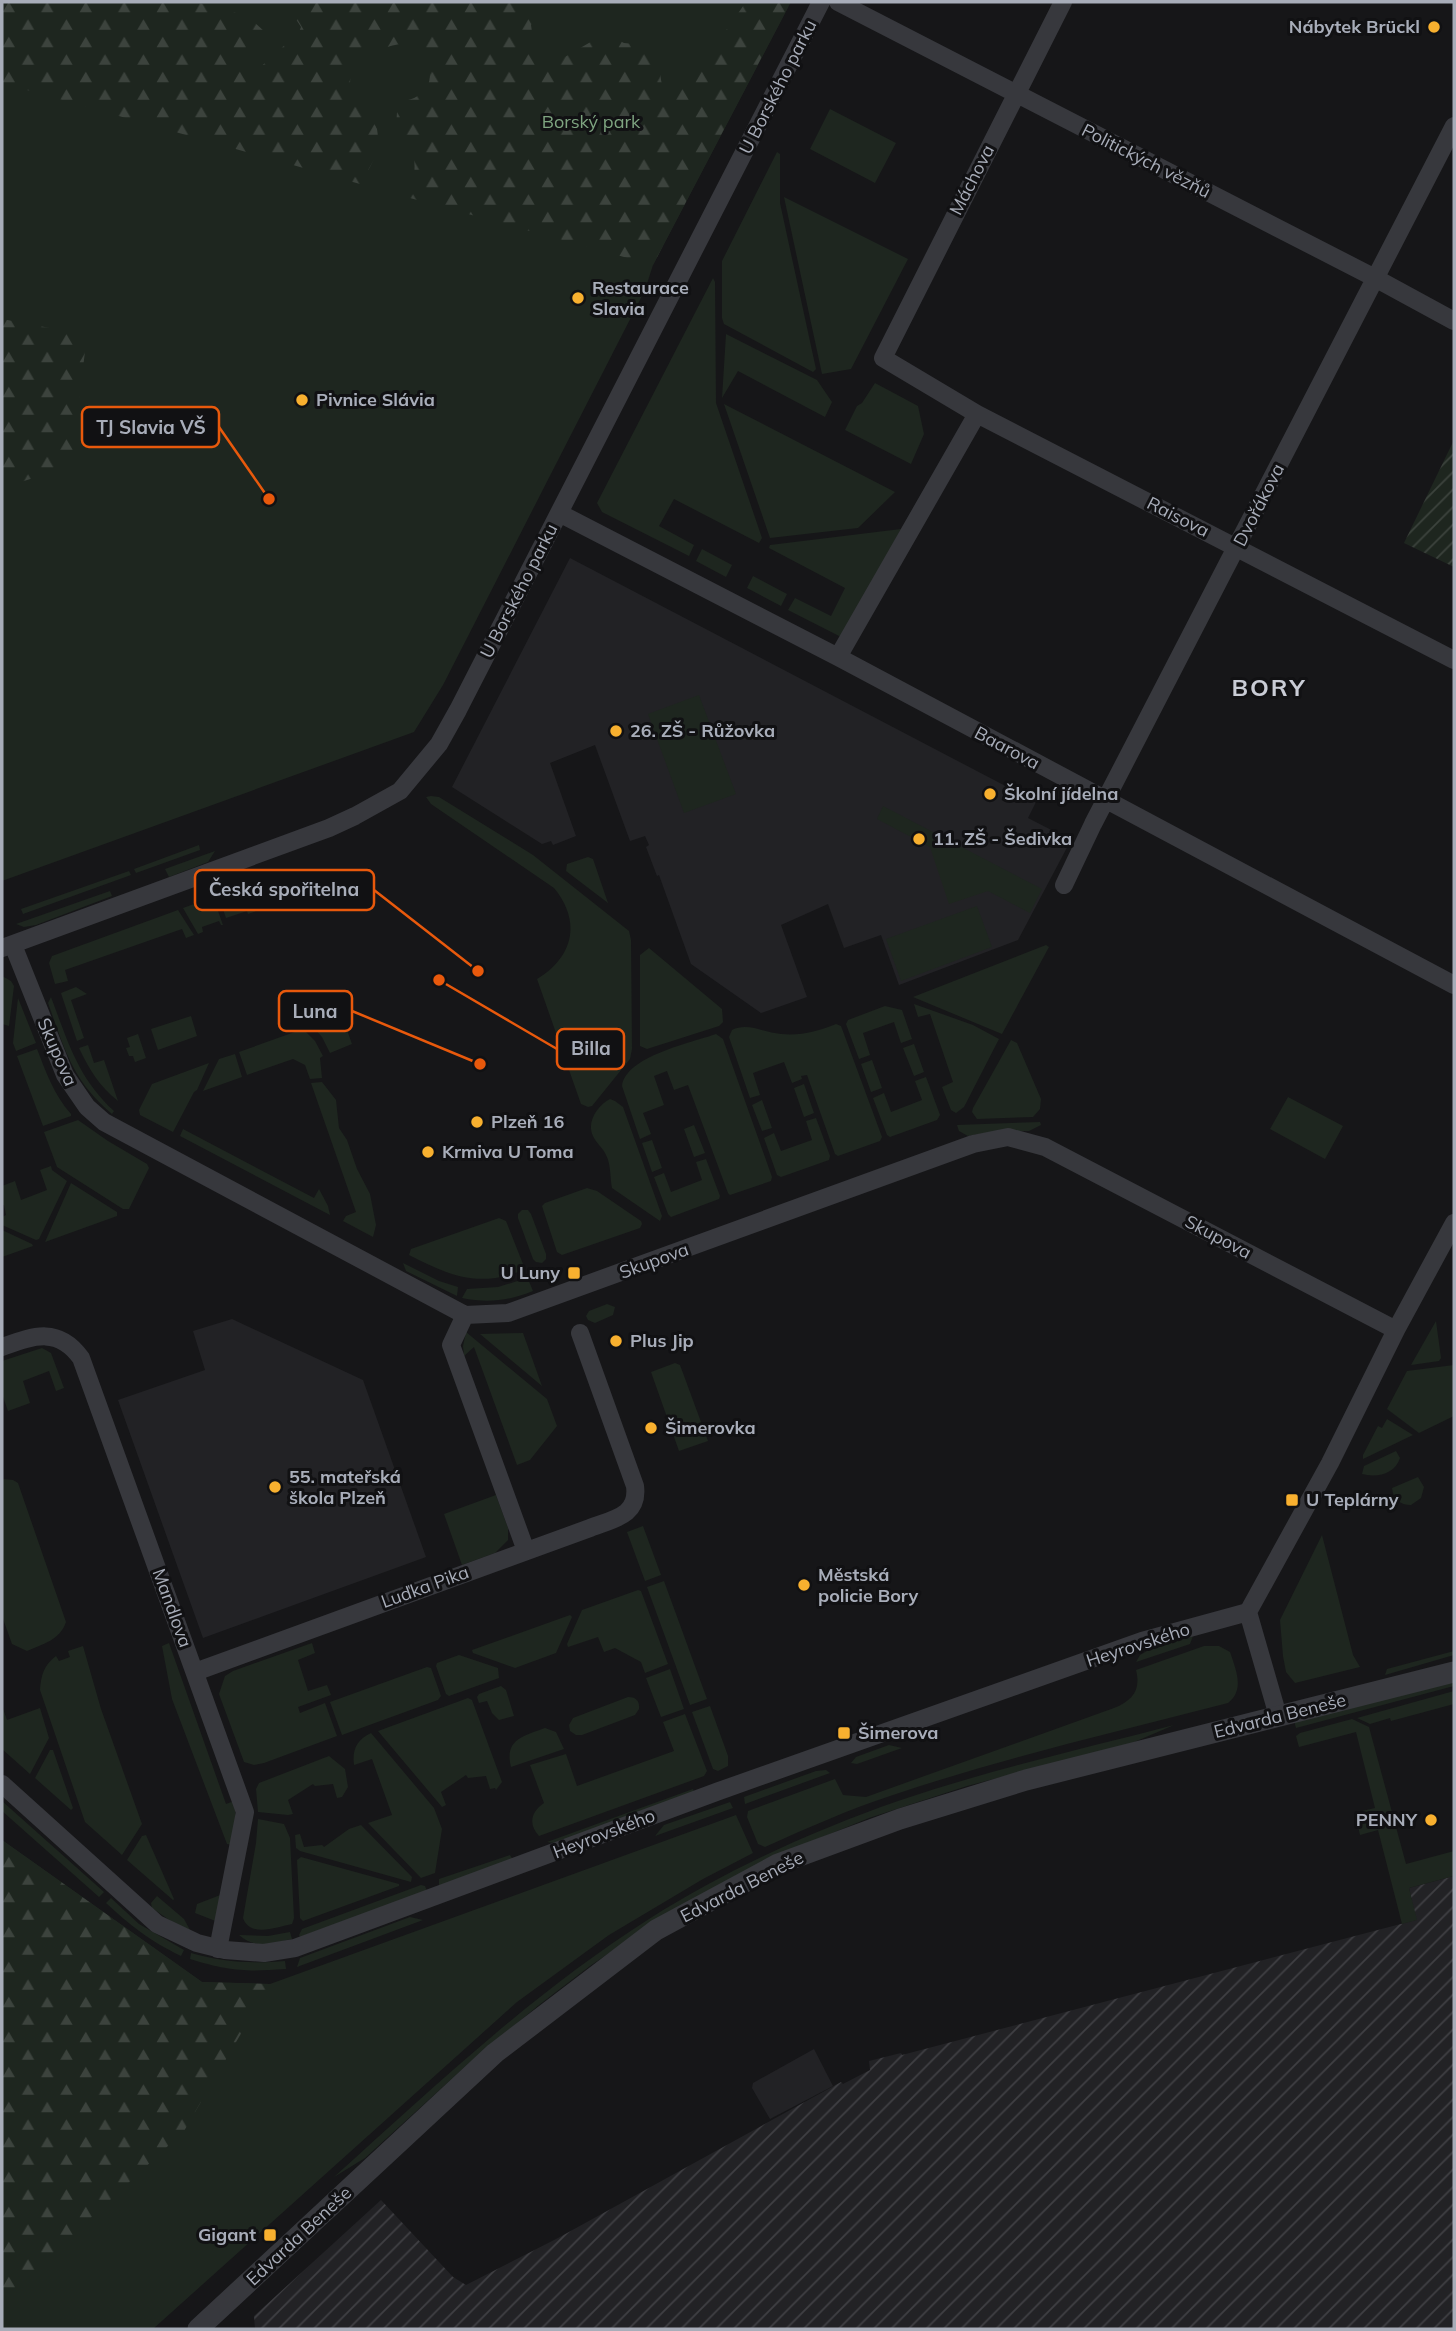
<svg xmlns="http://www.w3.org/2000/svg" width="1456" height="2331" font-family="Mulish,sans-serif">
<defs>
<pattern id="industrial-furrows" width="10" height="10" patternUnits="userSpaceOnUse" patternTransform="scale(1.75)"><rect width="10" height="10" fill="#222225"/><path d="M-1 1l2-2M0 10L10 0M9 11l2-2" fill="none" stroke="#3f3f43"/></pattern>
<pattern id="forest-firs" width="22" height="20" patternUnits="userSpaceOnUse" patternTransform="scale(1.75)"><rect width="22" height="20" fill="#1e261f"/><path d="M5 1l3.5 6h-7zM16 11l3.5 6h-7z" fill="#3c433d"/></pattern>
<pattern id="garden-furrows" width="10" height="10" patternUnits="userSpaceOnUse" patternTransform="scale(1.75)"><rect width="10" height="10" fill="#1e261f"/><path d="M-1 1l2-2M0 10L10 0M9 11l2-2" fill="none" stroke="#3c433d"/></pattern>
</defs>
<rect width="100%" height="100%" fill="#161618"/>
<path fill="#222225" d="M570,558L1036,802L1028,818L1071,840L1018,940L899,985L881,935L844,948L828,904L781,925L807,997L761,1013L691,964L659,875L657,876L646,847L649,845L645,836L630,841L595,745L550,763L576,836L553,845L551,841L542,844L452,787Z
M232,1319L363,1380L426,1557L203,1638L118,1400L205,1370L193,1331Z
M814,2049L833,2086L770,2119L752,2088L753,2083Z"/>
<path fill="url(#industrial-furrows)" d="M1454,1876V2329H255L254,2316L381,2200L453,2277L466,2285L558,2238L841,2082L843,2084L870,2070L869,2061L901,2053L902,2055L1416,1920L1409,1888Z"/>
<path fill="#1e261f" d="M2,2H791L653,265L645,290L443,685L414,732L2,881Z
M830,109L896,143L875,183L810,149Z
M777,152L780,154V203L816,369L813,372L724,324L722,318V261Z
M784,197L908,259L851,369L822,374Z
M713,278L715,282L716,403L762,538L759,543L674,499L659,526L694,545L689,556L602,512L597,503Z
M726,334L817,380L832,402L825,417L738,371L722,398Z
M875,383L918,406L924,434L911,464L845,430L857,406L862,403Z
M724,404L895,492L858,528L770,538Z
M901,529L843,638L788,610L795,598L831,616L845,588L769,548L770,545Z
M702,549L732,565L726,577L696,561Z
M753,576L787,594L781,606L747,588Z
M699,695L736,794L684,813L648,714Z
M431,796L439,797L533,855L629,931L631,940L632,1049L630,1059L592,1106L588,1107L581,1104L537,979C573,957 582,922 554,888L431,804L426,797Z
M883,806L1042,889L1030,913L988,891L949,904L930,847L877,819Z
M199,845L200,850L136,873L134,869Z
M215,851L208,862L169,877L165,869Z
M588,857L593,859L608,903L566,871L567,864Z
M129,871L131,875L23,914L21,909Z
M269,877L279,903L248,914L247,911L226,918L218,895Z
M110,891L112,896L36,925L24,927L16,924Z
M213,897L223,925H221L219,921L202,927L203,932L198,934L183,908Z
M977,906L992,947L901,981L886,939Z
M178,910L194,935L186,938L182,929L65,970L68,981L55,984L49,963L52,956Z
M1046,945L1049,947L1002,1034L913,997Z
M649,948L722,1009L723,1022L719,1026L647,1049L640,1046V955Z
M2,976L11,981L14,986L9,1026L2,1024Z
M76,987L87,994L71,1000L84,1038L77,1041L61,993Z
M51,997C68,1042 78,1078 114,1111L112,1114C72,1080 65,1050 48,1003Z
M18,998L36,1043L16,1051L13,1043Z
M914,1004L973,1025L999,1039L964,1107L956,1113L951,1110L942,1087L953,1082L930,1014L918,1017Z
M885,1006L902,1010L912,1039L901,1043L894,1022L863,1033L870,1055L859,1059L846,1024L848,1020Z
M191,1016L197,1036L158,1050L151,1029Z
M339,1016H342L352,1044L330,1053L322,1037L312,1026Z
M836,1024L841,1026L882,1137L880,1141L838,1156L835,1154L807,1075L801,1076L802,1079L792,1083L784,1062L753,1073L760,1095L750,1098L729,1037L732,1030C748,1022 764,1033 781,1034C801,1036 818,1031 836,1024Z
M303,1029L315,1041L323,1056L320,1058L322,1078L310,1079L305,1065L293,1059L247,1075L239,1052Z
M138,1034L146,1058L135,1062L133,1056H129L126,1048L130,1047L127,1038Z
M716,1034L723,1039L772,1177L771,1181L730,1195L728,1193L688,1085L674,1090L667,1071L654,1076L664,1105L643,1113L651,1134L640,1139L622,1086C626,1056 691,1043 716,1034Z
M1011,1040L1017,1043L1041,1099L1040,1109L1033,1117L977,1119L972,1112L973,1108Z
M914,1044L924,1072L914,1076L903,1048Z
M88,1045L94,1063L104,1060L118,1101C99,1086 89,1069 79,1048Z
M37,1049C46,1072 54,1095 71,1114V1116L43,1126L17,1056Z
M235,1054L242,1077L203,1091L219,1059Z
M872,1060L882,1088L871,1092L861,1064Z
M209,1063L197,1090L194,1092L173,1132L140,1115L139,1110L152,1084Z
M926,1077L940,1115L937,1120L890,1137L887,1135L873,1098L884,1093L891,1112L922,1100L915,1081Z
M322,1082L336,1100L339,1128L347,1140L357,1169L370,1194L376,1225L373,1237L343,1221L346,1216L356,1212L311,1083Z
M804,1084L814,1113L804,1117L794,1088Z
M1288,1097L1343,1126L1325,1159L1270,1129Z
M610,1099L615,1101L623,1107L662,1216L660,1221L612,1188C610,1178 611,1164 606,1155C603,1148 596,1143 593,1136C586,1122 598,1105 610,1099Z
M762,1100L772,1128L762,1131L752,1105Z
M816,1118L830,1156L829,1160L781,1177L777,1175L764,1138L774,1133L781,1151L812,1140L806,1121Z
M78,1120L108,1141L147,1164L149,1168L129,1209H123L57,1167L44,1132Z
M1040,1122L1041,1125L1029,1131H997L968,1136L959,1131L957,1125Z
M694,1125L705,1153L694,1157L684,1129Z
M183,1129L314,1198L319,1189L328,1206L330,1215L180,1136Z
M652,1140L662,1168L652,1172L642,1143Z
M706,1159L720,1196L719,1199L671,1217L668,1214L654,1177L664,1173L671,1192L702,1180L696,1162Z
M51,1166L52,1170L67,1181L39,1239L36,1240L2,1225V1217L6,1215L4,1205H2V1186L15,1181L21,1200L47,1190L40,1170Z
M71,1183L117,1212V1216L45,1242Z
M587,1188L597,1191L641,1221L642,1224L640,1228L562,1255L557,1252L542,1206L545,1203Z
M522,1210H528L531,1214L546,1254V1259L542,1263L536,1262L533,1259L518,1218V1214Z
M499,1218L506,1221L523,1264L521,1271C476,1288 449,1275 409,1255L411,1249Z
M2,1230L32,1244L33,1246L2,1257Z
M403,1263L439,1281L458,1287L457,1296L406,1271Z
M524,1279H528L533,1291C509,1301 487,1303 462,1298L467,1289L498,1287Z
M607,1304L615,1307L613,1315L595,1323L588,1320L586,1316L589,1311Z
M1436,1321L1441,1358L1439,1361L1411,1365Z
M466,1332L547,1399L557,1426L530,1460L517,1465L474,1347L464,1356L463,1346Z
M523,1333L542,1386L480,1334Z
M42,1348L51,1353L64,1388L56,1391L49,1371L23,1381L30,1403L8,1411L2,1394V1361Z
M675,1363L680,1365L708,1441L679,1451L651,1372Z
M1454,1365V1416L1419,1433L1387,1409L1407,1371Z
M1387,1419L1413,1435L1363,1459V1455L1378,1426L1382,1428Z
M1396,1451L1400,1458C1395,1474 1377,1478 1362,1474L1364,1466Z
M1418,1477L1424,1487L1421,1498L1411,1505C1400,1505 1393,1499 1392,1488Z
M2,1479L13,1480L18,1483L66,1622C60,1640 43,1644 27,1651L12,1644L2,1616Z
M496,1495L508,1528V1540L495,1553L462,1565L444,1514Z
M643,1526L661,1575L645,1581L627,1532Z
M1322,1535L1353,1655L1360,1667L1295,1683L1286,1672L1283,1656L1280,1620Z
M664,1581L707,1699L690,1705L647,1587Z
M638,1590L641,1591L668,1664L645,1673L641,1662L615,1648L604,1652L598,1637L568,1647L567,1644L582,1610Z
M570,1615L572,1617L556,1653L515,1668L473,1653L472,1650Z
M1193,1636L1190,1644L1136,1662L1140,1655L1147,1651Z
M169,1643L226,1804L234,1801L236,1818L233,1845L227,1844L172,1699L162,1646Z
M312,1643L315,1653L298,1660L308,1691L327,1685L331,1695L298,1707L300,1713L325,1703L337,1736L264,1763L254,1765L244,1762L219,1694L225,1676L233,1671Z
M83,1646L101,1709L142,1824L122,1855L85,1822L40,1690C41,1675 44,1665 56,1656L59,1661L70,1657L68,1651Z
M1204,1646H1219L1230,1652C1236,1670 1245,1690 1228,1703C1116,1732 1003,1758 893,1795C850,1809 807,1828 765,1847L758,1844L747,1817L748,1811L835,1779L843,1795L866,1797L1114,1708C1133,1700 1141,1690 1136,1670Z
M1454,1651V1655L1385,1675L1387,1669Z
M459,1655L498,1668L499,1678L449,1696L446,1694L436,1666L437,1663Z
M427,1667L431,1668L441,1696L438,1700L342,1735L330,1702Z
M670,1669L684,1709L661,1717L646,1678Z
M1454,1679V1686L1296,1728L1294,1721Z
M501,1686L506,1690L514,1716L499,1720L492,1713L487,1701L479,1703L477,1697L479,1694Z
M1454,1691V1704L1391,1721L1390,1718L1370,1724L1357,1718Z
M628,1697C636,1697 640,1701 639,1709L635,1715L582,1735H576L570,1731L569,1725L573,1718Z
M468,1698L472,1700L502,1782L496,1790L495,1788L490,1789L486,1776L468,1778L466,1775L441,1792L446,1805L442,1807L378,1731Z
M2,1706L7,1720L40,1708L49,1738L30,1774L2,1749Z
M710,1706L728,1756V1766L718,1771L713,1769L692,1712Z
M685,1714L707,1771L704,1776L539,1836C528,1824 531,1812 544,1803L530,1765L566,1754L577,1786L674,1751L663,1722Z
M1352,1719L1369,1727L1406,1864L1454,1851V1876L1409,1888L1417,1920L1402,1924L1378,1830L1360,1835L1356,1818L1363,1816L1362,1811L1375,1808L1356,1732L1299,1747L1296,1736L1300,1733Z
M1174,1725L1132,1743L967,1786L869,1818L808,1843L643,1930L590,1966L539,2005L468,2064L365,2158L334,2177C435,2086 534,1992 649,1919C726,1870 812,1831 898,1801C989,1770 1082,1749 1174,1725Z
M545,1728L556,1732L564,1749L511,1767C504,1739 524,1736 545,1728Z
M371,1733L434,1808L442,1829L435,1873L421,1878L368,1823L392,1815L372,1759L354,1765C352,1749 357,1740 371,1733Z
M889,1745L902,1748L857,1764L851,1763L856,1757Z
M50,1750H53L73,1808L71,1810L35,1778Z
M329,1756L345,1769L348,1787L342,1797L337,1798L333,1784L315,1786L313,1784L288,1800L293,1814L288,1815L258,1812L256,1789L259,1783Z
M826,1770L830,1773L745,1804L744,1797L816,1771Z
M693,1789L695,1794L554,1843L547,1842Z
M2,1801L104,1892L99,1897L2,1811Z
M730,1802L733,1808L655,1836L664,1825Z
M736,1815L753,1853L703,1879L609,1935L517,2002L153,2329H2V1840L202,1982L270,1984Z
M258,1819L284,1824L290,1838L294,1918L292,1924C277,1927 250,1938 243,1918L256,1843Z
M361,1825L412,1877L411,1882L300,1851L296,1848L295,1835L300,1834L304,1847L322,1845L324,1847L349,1829Z
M146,1835L174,1899L173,1900L127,1860L142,1836Z
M510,1855L513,1860L439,1886V1879Z
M301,1857L399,1884V1886L303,1921L300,1918L297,1860Z
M421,1885L425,1886L427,1891L300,1937L299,1935L302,1929Z
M223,1894L218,1922L195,1913L197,1904Z
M157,1896L184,1919L190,1930L175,1924L152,1908L151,1903Z
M111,1898L139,1924L184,1950L181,1956C150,1941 131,1926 106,1903Z
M410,1917L423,1920L297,1967L300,1958Z
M290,1932L292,1939C273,1943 255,1950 239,1935L268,1936Z
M191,1953C223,1962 252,1964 285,1961L286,1969C245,1972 229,1971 190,1959Z"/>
<path fill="url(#forest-firs)" d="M2,2H194L230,10L254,22L265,32L267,40L247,68L255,72L299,32L301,27L285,2H546L531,25L533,39L543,55L563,58L594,40L610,36L624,43L655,46L660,52L664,64C658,77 661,83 667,95L680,89L693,77L746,2H778L788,7L653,265L410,198C416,167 420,153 396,129L397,112L401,102C409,100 420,97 425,90C430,85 430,76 430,70C431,62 429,56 423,51C404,37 381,47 364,61C329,90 370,101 377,129C381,151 371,166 360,184L2,83Z
M2,319L87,335L71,466L2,488Z
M2,1840L202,1982L270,1984L184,2131L2,2301Z"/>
<path fill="url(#garden-furrows)" d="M1454,440V567L1404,543Z"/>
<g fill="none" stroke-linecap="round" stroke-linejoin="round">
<path stroke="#37383d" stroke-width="18" d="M838,2L1375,278L1454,321
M1063,2L883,358L977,414L1454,660
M559,513L838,657L1454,985
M838,657L977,414
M1064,885L1093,824L1454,126
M13,945L65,1075L87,1107L104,1122L465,1315L508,1313L973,1144L1008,1137L1045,1147L1396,1330
M2,948L329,828L355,816L400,791L439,744L458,710L821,2
M465,1315L451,1345L526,1551
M2,1347C33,1336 58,1326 81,1358L245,1812L218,1949
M195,1672L590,1528C613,1519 639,1516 635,1486L580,1333
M1278,1716L1248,1612L1330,1463L1396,1330L1454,1223
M2,1784L157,1924L197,1943L225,1950L264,1953L295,1948L719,1791L1142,1641L1248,1612"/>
<path stroke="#37383d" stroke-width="21" d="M198,2329L495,2053L656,1930L778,1864L900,1819L1026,1780L1454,1672"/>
</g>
<g fill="#f8b02f" stroke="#111113" stroke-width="2.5">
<circle cx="1434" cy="27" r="7"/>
<circle cx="578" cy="298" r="7"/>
<circle cx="302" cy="400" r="7"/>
<circle cx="616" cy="731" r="7"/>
<circle cx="990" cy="794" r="7"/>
<circle cx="919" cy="839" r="7"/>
<circle cx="477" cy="1122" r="7"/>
<circle cx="428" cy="1152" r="7"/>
<rect x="567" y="1266" width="14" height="14" rx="3.5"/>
<circle cx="616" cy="1341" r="7"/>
<circle cx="651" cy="1428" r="7"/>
<circle cx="275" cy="1487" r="7"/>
<rect x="1285" y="1493" width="14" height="14" rx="3.5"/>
<circle cx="804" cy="1585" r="7"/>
<rect x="837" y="1726" width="14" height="14" rx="3.5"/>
<circle cx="1431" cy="1820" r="7"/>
<rect x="263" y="2228" width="14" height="14" rx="3.5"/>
</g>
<g text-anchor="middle" stroke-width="6" stroke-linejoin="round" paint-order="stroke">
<g font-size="18" font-weight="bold" fill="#a8adb9" stroke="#111113" text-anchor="start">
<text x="1420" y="33" text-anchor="end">Nábytek Brückl</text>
<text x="592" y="294">Restaurace<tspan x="592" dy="21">Slavia</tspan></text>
<text x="316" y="406">Pivnice Slávia</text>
<text x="630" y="737">26. ZŠ - Růžovka</text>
<text x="1004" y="800">Školní jídelna</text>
<text x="933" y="845">11. ZŠ - Šedivka</text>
<text x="491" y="1128">Plzeň 16</text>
<text x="442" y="1158">Krmiva U Toma</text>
<text x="560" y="1279" text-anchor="end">U Luny</text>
<text x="630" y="1347">Plus Jip</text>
<text x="665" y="1434">Šimerovka</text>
<text x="289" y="1483">55. mateřská<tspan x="289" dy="21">škola Plzeň</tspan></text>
<text x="1306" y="1506">U Teplárny</text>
<text x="818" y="1581">Městská<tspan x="818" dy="21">policie Bory</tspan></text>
<text x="858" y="1739">Šimerova</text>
<text x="1417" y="1826" text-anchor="end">PENNY</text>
<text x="256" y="2241" text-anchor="end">Gigant</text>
</g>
<g font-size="18" fill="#a8adb9" stroke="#111113">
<text transform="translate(778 87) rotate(-63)" y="6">U Borského parku</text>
<text transform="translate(1146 161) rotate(27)" y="6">Politických vězňů</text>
<text transform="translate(972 180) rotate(-63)" y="6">Máchova</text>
<text transform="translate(1259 505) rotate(-63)" y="6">Dvořákova</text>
<text transform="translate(1178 517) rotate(27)" y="6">Raisova</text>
<text transform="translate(519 591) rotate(-63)" y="6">U Borského parku</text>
<text transform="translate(1007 748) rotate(28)" y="6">Baarova</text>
<text transform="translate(57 1052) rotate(66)" y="6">Skupova</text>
<text transform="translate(1218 1237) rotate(28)" y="6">Skupova</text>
<text transform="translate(654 1261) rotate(-20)" y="6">Skupova</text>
<text transform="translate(425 1587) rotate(-20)" y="6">Luďka Pika</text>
<text transform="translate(172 1608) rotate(70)" y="6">Mandlova</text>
<text transform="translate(1138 1645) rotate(-18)" y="6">Heyrovského</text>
<text transform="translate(1280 1716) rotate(-14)" y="6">Edvarda Beneše</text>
<text transform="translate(604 1834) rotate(-21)" y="6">Heyrovského</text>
<text transform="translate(742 1887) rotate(-27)" y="6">Edvarda Beneše</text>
<text transform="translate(299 2236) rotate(-43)" y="6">Edvarda Beneše</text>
</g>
<g font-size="18" fill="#7ea480" stroke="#111113">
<text x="591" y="128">Borský park</text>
</g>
<g font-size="24" font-weight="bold" letter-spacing="2" fill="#c9ccd5" stroke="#111113">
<text x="1269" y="696">BORY</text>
</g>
</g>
<path fill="none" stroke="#e8590c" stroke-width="2.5" d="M269 499L219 427M478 971L374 890M480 1064L352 1011M439 980L557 1049"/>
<g fill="#e8590c" stroke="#111113" stroke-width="2.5">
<circle cx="269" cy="499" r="7"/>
<circle cx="478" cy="971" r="7"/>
<circle cx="480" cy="1064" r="7"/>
<circle cx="439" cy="980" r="7"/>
</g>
<g fill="#111113" stroke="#e8590c" stroke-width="2.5">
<rect x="82" y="407" width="137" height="40" rx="7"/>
<rect x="195" y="870" width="179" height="40" rx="7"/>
<rect x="279" y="991" width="73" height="40" rx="7"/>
<rect x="557" y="1029" width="67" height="40" rx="7"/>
</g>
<g font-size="19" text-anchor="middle" font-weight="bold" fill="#a8adb9">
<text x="151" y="434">TJ Slavia VŠ</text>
<text x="284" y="896">Česká spořitelna</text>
<text x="315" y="1018">Luna</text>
<text x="591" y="1055">Billa</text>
</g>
<rect width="1456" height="2331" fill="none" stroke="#a8adb9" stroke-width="7"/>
</svg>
